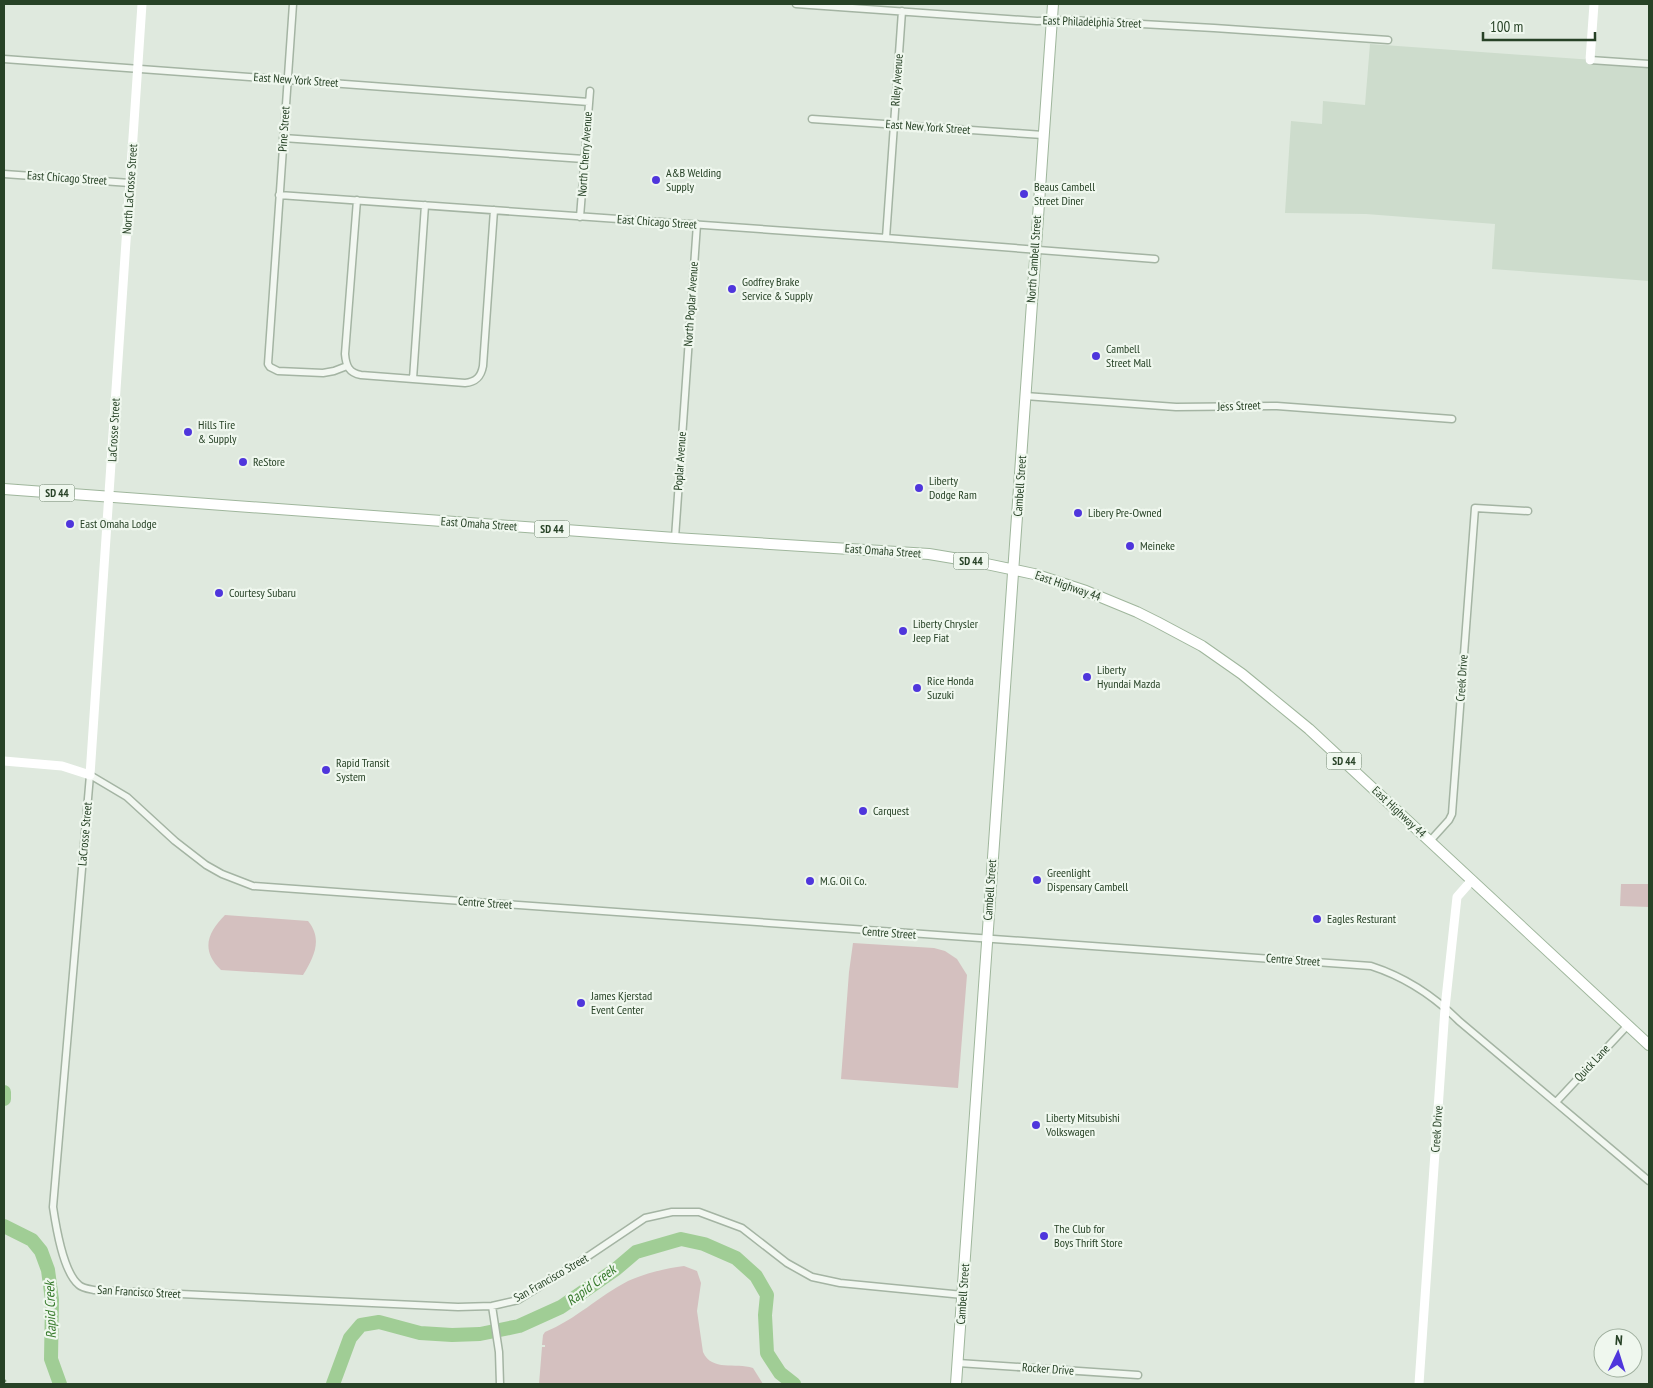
<svg xmlns="http://www.w3.org/2000/svg" width="1653" height="1388" font-family="'PT Sans Narrow',sans-serif">
<rect width="100%" height="100%" fill="#dfe9de"/>
<path fill="#cddccc" d="M1370,44L1649,64V281L1492,269L1495,224L1366,214L1285,213L1291,121L1322,124L1323,101L1365,105Z"/>
<path fill="#d4c0bf" d="M1621,884H1649V907L1620,906Z
M225,915L308,921C323,939 314,957 303,975L221,970C200,950 208,932 225,915Z
M853,943L934,948L945,951L957,959L967,975L958,1088L841,1079L849,972Z
M684,1266L697,1271L701,1283L697,1311L703,1352C712,1372 735,1362 753,1368L763,1384H539L542,1347H545V1345H542L543,1335L545,1332C575,1320 599,1296 628,1281C643,1274 667,1268 684,1266Z"/>
<g fill="none" stroke-linecap="round" stroke-linejoin="round">
<path stroke="#a0cd95" stroke-width="14" d="M4,1092V1099
M4,1226L32,1240L41,1251L48,1270L52,1300L51,1359L60,1384
M333,1384L350,1338L361,1325L379,1322L420,1333L452,1335L480,1334L519,1326L561,1307L616,1269L636,1252L681,1239L704,1244L736,1258L756,1276L767,1295L765,1315L767,1353L780,1373L794,1384"/>
<g stroke="#a4b4a3" stroke-width="9">
<path id="street" d="M293,4L268,364L270,367L278,371L323,373L334,371L347,366
M796,4L1037,21L1069,20L1214,28L1388,40
M4,59L589,102
M1590,60L1649,64
M812,119L1043,135
M283,138L584,159
M4,174L130,183
M279,195L886,238L1155,259
M357,200L345,354C346,366 349,373 361,375L465,383C476,382 481,377 483,366L494,210
M580,217L590,91
M886,238L902,11
M413,379L425,205
M1025,396L1176,407L1277,406L1452,419
M675,538L697,224
M1430,841L1449,820L1452,814L1475,508L1528,511
M1556,1102L1628,1025
M963,1295L840,1283L812,1277L787,1263L742,1228L699,1212H672L645,1218L584,1259L518,1300L492,1306L458,1307L94,1290C89,1289 82,1288 79,1285C63,1272 56,1227 53,1207L90,775L127,797L175,841L206,865L222,874L253,886L1371,966C1405,977 1434,996 1459,1021L1649,1181
M492,1306L499,1352L500,1384
M958,1363L1138,1375"/>
</g>
<g stroke="#9fb69c" stroke-width="12">
<path id="primary" d="M4,489L675,538L929,554L977,562L1034,574L1086,591L1137,612L1157,622L1202,646L1242,674L1309,729L1649,1045
M956,1384L1053,4"/>
</g>
<use href="#street" stroke="#f2f7f1" stroke-width="6"/>
<path stroke="#fff" stroke-width="9" d="M1590,60L1594,4
M4,761L62,766L90,775L142,4
M1419,1384L1445,1008L1457,897L1472,880"/>
<use href="#primary" stroke="#fff" stroke-width="10"/>
<path stroke="#789576" stroke-width="2.5" stroke-dasharray="2.5 5" stroke-linecap="butt" d="M4,1380L8,1384"/>
</g>
<g fill="#4f36dc" stroke="#eff7ee" stroke-width="2">
<circle cx="656" cy="180" r="5"/>
<circle cx="1024" cy="194" r="5"/>
<circle cx="732" cy="289" r="5"/>
<circle cx="1096" cy="356" r="5"/>
<circle cx="188" cy="432" r="5"/>
<circle cx="243" cy="462" r="5"/>
<circle cx="919" cy="488" r="5"/>
<circle cx="1078" cy="513" r="5"/>
<circle cx="70" cy="524" r="5"/>
<circle cx="1130" cy="546" r="5"/>
<circle cx="219" cy="593" r="5"/>
<circle cx="903" cy="631" r="5"/>
<circle cx="1087" cy="677" r="5"/>
<circle cx="917" cy="688" r="5"/>
<circle cx="326" cy="770" r="5"/>
<circle cx="863" cy="811" r="5"/>
<circle cx="1037" cy="880" r="5"/>
<circle cx="810" cy="881" r="5"/>
<circle cx="1317" cy="919" r="5"/>
<circle cx="581" cy="1003" r="5"/>
<circle cx="1036" cy="1125" r="5"/>
<circle cx="1044" cy="1236" r="5"/>
</g>
<g text-anchor="middle" stroke-width="4.5" stroke-linejoin="round" paint-order="stroke">
<g fill="#eff7ee" stroke="#637862" stroke-width="1">
<rect x="39.5" y="484.5" width="35" height="17" rx="4"/>
<rect x="534.5" y="520.5" width="35" height="17" rx="4"/>
<rect x="953.5" y="552.5" width="35" height="17" rx="4"/>
<rect x="1326.5" y="752.5" width="35" height="17" rx="4"/>
</g>
<g font-size="11" font-weight="bold" fill="#274226">
<text x="57" y="497">SD 44</text>
<text x="552" y="533">SD 44</text>
<text x="971" y="565">SD 44</text>
<text x="1344" y="765">SD 44</text>
</g>
<g font-size="12" fill="#274226" stroke="#eff7ee">
<text transform="translate(1092 22) rotate(2)" y="4">East Philadelphia Street</text>
<text transform="translate(296 80) rotate(4)" y="4">East New York Street</text>
<text transform="translate(897 80) rotate(-86)" y="4">Riley Avenue</text>
<text transform="translate(928 127) rotate(4)" y="4">East New York Street</text>
<text transform="translate(284 129) rotate(-86)" y="4">Pine Street</text>
<text transform="translate(585 154) rotate(-86)" y="4">North Cherry Avenue</text>
<text transform="translate(67 178) rotate(4)" y="4">East Chicago Street</text>
<text transform="translate(130 189) rotate(-86)" y="4">North LaCrosse Street</text>
<text transform="translate(657 222) rotate(4)" y="4">East Chicago Street</text>
<text transform="translate(1034 259) rotate(-86)" y="4">North Cambell Street</text>
<text transform="translate(691 304) rotate(-86)" y="4">North Poplar Avenue</text>
<text transform="translate(1239 406) rotate(-2)" y="4">Jess Street</text>
<text transform="translate(114 430) rotate(-87)" y="4">LaCrosse Street</text>
<text transform="translate(680 461) rotate(-86)" y="4">Poplar Avenue</text>
<text transform="translate(1020 486) rotate(-86)" y="4">Cambell Street</text>
<text transform="translate(479 524) rotate(4)" y="4">East Omaha Street</text>
<text transform="translate(883 551) rotate(4)" y="4">East Omaha Street</text>
<text transform="translate(1068 586) rotate(19)" y="4">East Highway 44</text>
<text transform="translate(1462 678) rotate(-86)" y="4">Creek Drive</text>
<text transform="translate(1399 812) rotate(43)" y="4">East Highway 44</text>
<text transform="translate(85 834) rotate(-85)" y="4">LaCrosse Street</text>
<text transform="translate(990 890) rotate(-86)" y="4">Cambell Street</text>
<text transform="translate(485 903) rotate(4)" y="4">Centre Street</text>
<text transform="translate(889 933) rotate(4)" y="4">Centre Street</text>
<text transform="translate(1293 960) rotate(4)" y="4">Centre Street</text>
<text transform="translate(1592 1063) rotate(-47)" y="4">Quick Lane</text>
<text transform="translate(1437 1129) rotate(-86)" y="4">Creek Drive</text>
<text transform="translate(551 1278) rotate(-30)" y="4">San Francisco Street</text>
<text transform="translate(139 1292) rotate(3)" y="4">San Francisco Street</text>
<text transform="translate(963 1294) rotate(-86)" y="4">Cambell Street</text>
<text transform="translate(1048 1369) rotate(4)" y="4">Rocker Drive</text>
</g>
<g font-size="12" fill="#274226" stroke="#eff7ee" text-anchor="start">
<text x="666" y="177">A&amp;B Welding<tspan x="666" dy="14">Supply</tspan></text>
<text x="1034" y="191">Beaus Cambell<tspan x="1034" dy="14">Street Diner</tspan></text>
<text x="742" y="286">Godfrey Brake<tspan x="742" dy="14">Service &amp; Supply</tspan></text>
<text x="1106" y="353">Cambell<tspan x="1106" dy="14">Street Mall</tspan></text>
<text x="198" y="429">Hills Tire<tspan x="198" dy="14">&amp; Supply</tspan></text>
<text x="253" y="466">ReStore</text>
<text x="929" y="485">Liberty<tspan x="929" dy="14">Dodge Ram</tspan></text>
<text x="1088" y="517">Libery Pre-Owned</text>
<text x="80" y="528">East Omaha Lodge</text>
<text x="1140" y="550">Meineke</text>
<text x="229" y="597">Courtesy Subaru</text>
<text x="913" y="628">Liberty Chrysler<tspan x="913" dy="14">Jeep Fiat</tspan></text>
<text x="1097" y="674">Liberty<tspan x="1097" dy="14">Hyundai Mazda</tspan></text>
<text x="927" y="685">Rice Honda<tspan x="927" dy="14">Suzuki</tspan></text>
<text x="336" y="767">Rapid Transit<tspan x="336" dy="14">System</tspan></text>
<text x="873" y="815">Carquest</text>
<text x="1047" y="877">Greenlight<tspan x="1047" dy="14">Dispensary Cambell</tspan></text>
<text x="820" y="885">M.G. Oil Co.</text>
<text x="1327" y="923">Eagles Resturant</text>
<text x="591" y="1000">James Kjerstad<tspan x="591" dy="14">Event Center</tspan></text>
<text x="1046" y="1122">Liberty Mitsubishi<tspan x="1046" dy="14">Volkswagen</tspan></text>
<text x="1054" y="1233">The Club for<tspan x="1054" dy="14">Boys Thrift Store</tspan></text>
</g>
<g font-size="14" font-style="italic" fill="#377a2c" stroke="#eff7ee">
<text transform="translate(591 1285) rotate(-37)" y="5">Rapid Creek</text>
<text transform="translate(50 1310) rotate(-92)" y="5">Rapid Creek</text>
</g>
</g>
<rect width="1653" height="1388" fill="none" stroke="#274226" stroke-width="10"/>
<g transform="translate(1618 1353) rotate(4)"><circle r="24" fill="#eff7ee" stroke="#9faf9e"/>
<path d="M0-4L9 19L0 12L-9 19Z" fill="#4f36dc"/>
<text y="-8" font-size="14" font-weight="bold" text-anchor="middle" fill="#274226">N</text>
</g>
<path d="M1483 32v8h112v-8" fill="none" stroke="#274226" stroke-width="2.5"/>
<text x="1490" y="32" font-size="15" fill="#274226" stroke="#eff7ee" stroke-width="4" paint-order="stroke">100 m</text>
</svg>
